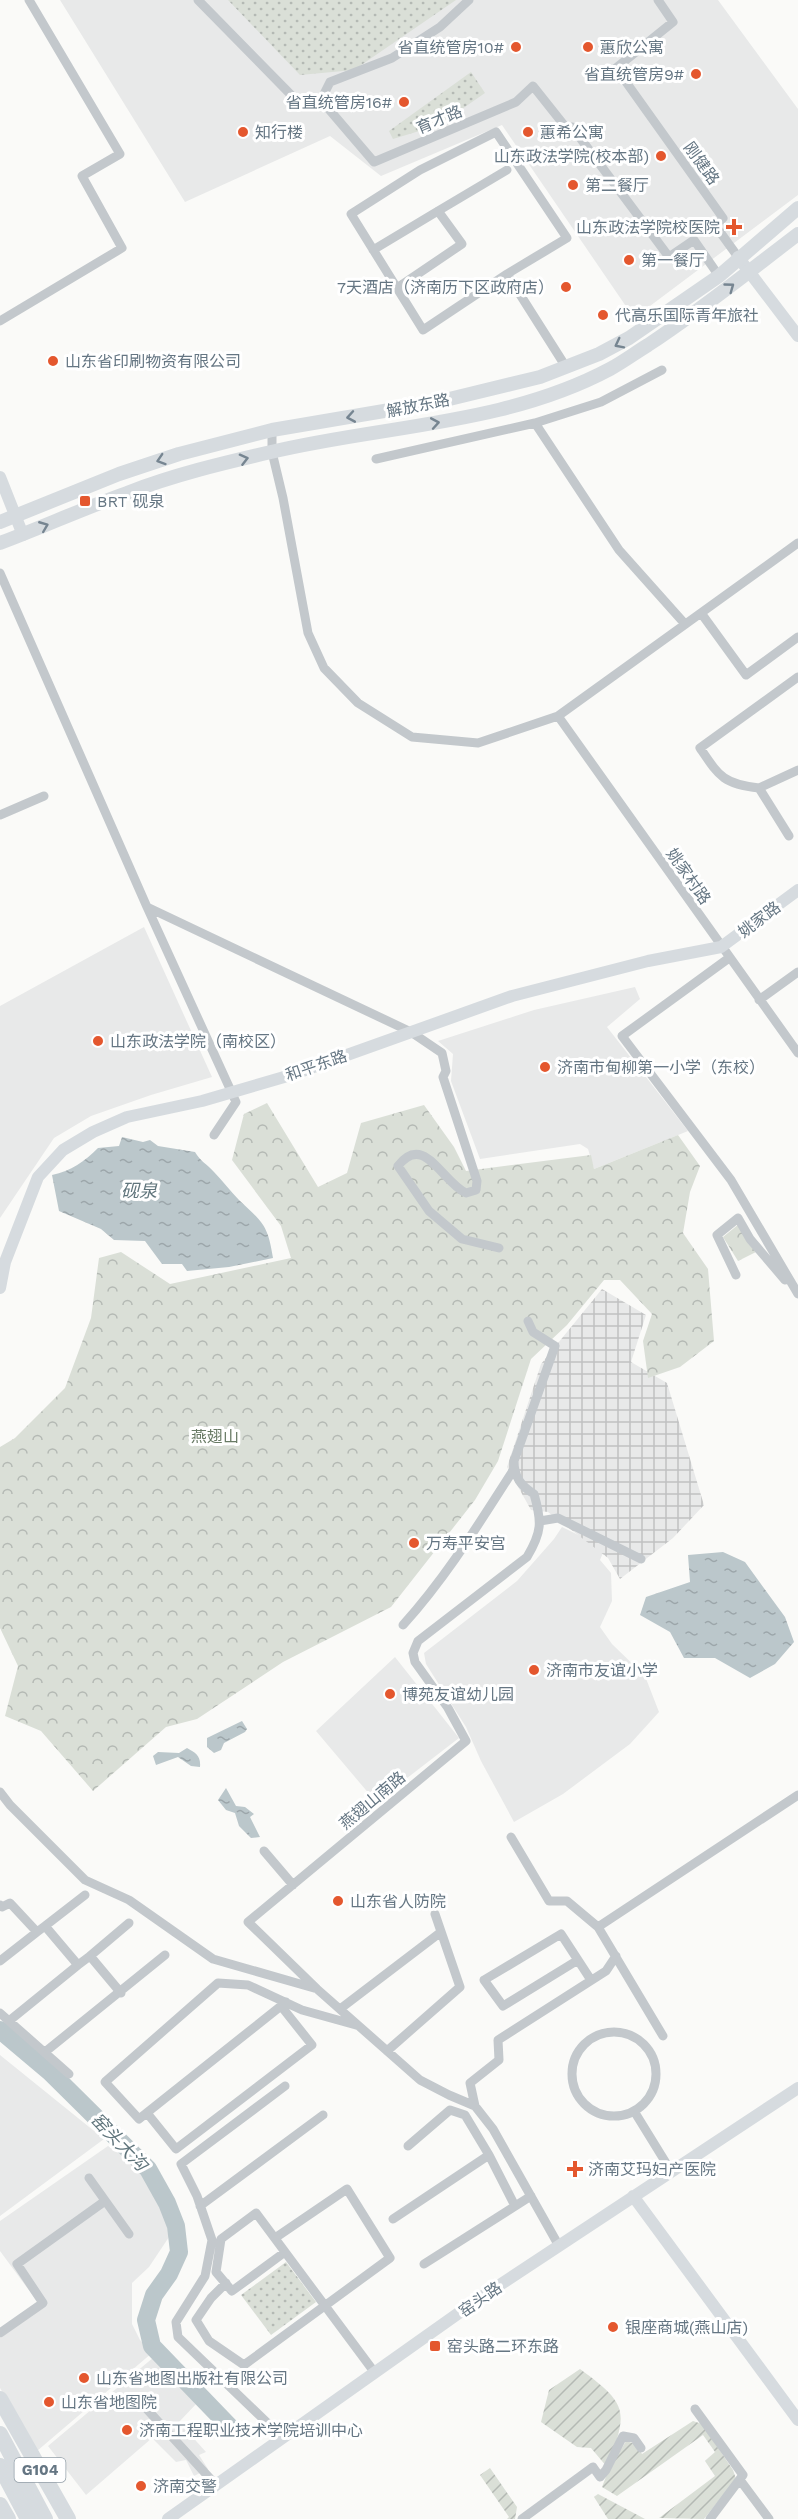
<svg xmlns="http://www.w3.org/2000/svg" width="798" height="2519" font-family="'Work Sans','Noto Sans SC',sans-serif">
<defs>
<pattern id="industrial-grid" width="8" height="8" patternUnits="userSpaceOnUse" patternTransform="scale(1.5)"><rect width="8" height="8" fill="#e8e9e9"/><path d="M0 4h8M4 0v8" fill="none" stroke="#c0c1c2"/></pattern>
<pattern id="grass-dots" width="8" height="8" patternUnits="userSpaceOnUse" patternTransform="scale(1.5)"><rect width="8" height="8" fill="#dadfd7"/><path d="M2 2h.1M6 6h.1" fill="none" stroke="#b4b9b4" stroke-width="1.8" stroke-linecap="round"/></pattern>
<pattern id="forest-crowns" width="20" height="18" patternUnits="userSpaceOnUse" patternTransform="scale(1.5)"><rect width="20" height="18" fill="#dadfd7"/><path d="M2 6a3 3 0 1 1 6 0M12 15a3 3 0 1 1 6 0" fill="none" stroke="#b4b9b4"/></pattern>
<pattern id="garden-furrows" width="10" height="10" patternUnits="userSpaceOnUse" patternTransform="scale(1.5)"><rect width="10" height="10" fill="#dadfd7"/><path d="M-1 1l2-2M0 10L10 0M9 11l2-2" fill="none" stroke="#b4b9b4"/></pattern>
<pattern id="water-ripples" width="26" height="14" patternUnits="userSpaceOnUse" patternTransform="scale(1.5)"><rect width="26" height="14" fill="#bbc7cb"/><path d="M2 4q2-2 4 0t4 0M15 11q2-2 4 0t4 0" fill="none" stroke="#9ca6aa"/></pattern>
</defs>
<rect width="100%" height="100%" fill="#fafaf8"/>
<path fill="#e8e9e9" d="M60,0H718L798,109V195L634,318L502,125L381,176L330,136L185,202Z
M144,927L212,1077L151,1095L91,1116L54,1138L0,1218V1006Z
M635,987L640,999L607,1027L688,1131L594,1169L588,1149L580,1144L480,1159L451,1081L453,1054L438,1041L534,1010Z
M562,1527L605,1548L600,1560L611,1573L612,1601L600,1627L612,1644L645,1676L659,1712L630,1744L563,1794L514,1822L481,1761L466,1727L426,1664L424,1653L517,1581L554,1539Z
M395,1657L459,1738L376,1802L316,1731Z
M0,2055L104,2139L0,2216Z
M108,2146L148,2169L167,2198L169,2237L149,2267L132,2283V2324L140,2340L152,2353L37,2451L0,2388V2338L42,2308L0,2251V2221Z
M154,2357L198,2402L179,2422L206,2452L199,2455L208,2469L194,2476L186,2460L176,2462L152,2438L86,2495L48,2446Z"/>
<path fill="url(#industrial-grid)" d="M602,1289L646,1315L631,1362L667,1383L704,1505L673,1538L620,1579L608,1558L548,1512L531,1510L507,1467L541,1364Z"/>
<path fill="url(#grass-dots)" d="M228,0H456L354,70L300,75Z
M471,72L485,93L439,125L393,139L389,131Z
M286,2262L316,2302L271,2335L241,2295Z"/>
<path fill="url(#forest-crowns)" d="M267,1103L318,1187L347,1173L361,1123L424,1105L454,1147L466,1171L591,1155L594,1169L678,1135L700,1166L690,1192L683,1233L708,1269L714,1341L680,1367L648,1378L643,1341L652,1314L620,1280H604L567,1325L531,1359L498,1461L475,1500L391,1607L283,1662L197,1719L166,1727L93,1791L41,1731L5,1716L18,1666L0,1628V1447L15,1438L65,1388L91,1318L99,1258L121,1252L170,1284L291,1258L281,1226L232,1160L244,1114Z
M739,1224L756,1252L738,1261L723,1237Z"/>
<path fill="url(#garden-furrows)" d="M580,2369C629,2405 628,2411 607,2467L591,2448L577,2447L541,2422L549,2390Z
M693,2421L702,2424L733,2470L736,2479L704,2519L659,2518L715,2476L705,2461L715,2452L703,2435L617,2496L602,2487L607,2474L626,2441L636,2444L642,2454Z
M490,2468L517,2507L515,2519H507L509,2517L480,2475Z
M598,2494L645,2519H608L594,2497Z"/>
<path fill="url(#water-ripples)" d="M122,1137L143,1142L150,1140L158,1146L195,1152C200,1161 207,1164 214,1172C223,1181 230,1191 239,1200C262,1222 268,1224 273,1258L229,1267L187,1271L182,1264H162L145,1241L114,1240L101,1229L59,1211L52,1175C71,1171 85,1161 98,1148L119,1146Z
M723,1552L745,1562L785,1617L794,1642L775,1664L750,1678L715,1658H684L670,1632L640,1615L646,1597L690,1582L688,1555Z
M242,1721L247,1729L245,1732L224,1743L221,1750L214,1753L207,1747V1738Z
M187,1748C196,1753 201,1756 200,1767L191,1766L178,1757L156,1765L153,1756L158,1752L179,1753Z
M226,1788L236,1806L245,1807L254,1814L250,1817L260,1837L251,1838L239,1826L235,1813L226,1810L218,1800Z"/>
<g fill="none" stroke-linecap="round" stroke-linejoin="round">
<path stroke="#bbc7cb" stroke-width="18" d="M0,2030L50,2072L148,2169L167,2203L176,2226L179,2252L169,2274L154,2295L146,2320L152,2346L230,2427"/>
<path stroke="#c3c8cc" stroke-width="9" d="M198,0L298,102L321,100L330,82L392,58L440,27L469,0
M658,0L673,22L616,68L723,218L715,225L738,257
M321,100L374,162L516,102L533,86L568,130
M572,127L669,257L694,240L719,276
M496,132L567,238L507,274L423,330L351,214L420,170Z
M373,250L438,211
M507,274L566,367
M397,288L462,244L438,211L507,170
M0,321L122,248L82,176L120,154L29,0
M535,423L601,402L662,370
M272,430V452L283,498L308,633L324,668L358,703L412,737L478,743L558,716L798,543
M376,459L535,423L619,550L685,624
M0,573L147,907L411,1032L442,1053L446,1071L443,1077L477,1181L476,1190L466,1193C442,1182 424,1132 398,1166L429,1211L462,1239L499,1248
M701,613L746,675L798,637
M558,716L798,1053
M759,788L798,770
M0,815L44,796
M789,836L759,788C723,784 719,776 700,748L798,677
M147,907L236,1102L214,1135
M729,958L622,1036L731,1180L798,1294
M759,1000L798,972
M736,1275L717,1235L738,1218L750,1239L785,1280
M528,1321L533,1332L555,1346L514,1461C514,1477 521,1486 534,1494C542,1522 542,1532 527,1557L418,1641L413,1653L415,1662L448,1708L466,1741L248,1922L317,1989L420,2080L449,2095L475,2106L493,2129L559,2246
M540,1521L558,1518L641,1559
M403,1625C447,1576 478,1525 514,1469
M0,1792L10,1805L85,1880L129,1900L213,1959L314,1988
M511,1837L549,1901H567L598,1927
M264,1851L293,1885
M0,1905L2,1907L10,1903L37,1932L45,1926L78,1965L90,1956L121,1993
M45,1926L85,1895
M90,1956L129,1923
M578,1960L503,2006L484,1980L561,1934L589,1977
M0,1961L37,1932
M286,2002L139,2119L105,2082L218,1983L248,1985L302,2010L356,2025
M340,2009L441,1932
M0,2013L69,2074
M9,2021L78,1965
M572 2074a42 42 0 1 1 84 0a42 42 0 1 1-84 0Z
M663,2036L598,1927L798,1795
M387,2051L460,1987L435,1914
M45,2052L165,1955
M475,2106L470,2083L499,2060L498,2040L606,1971L616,1956
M634,2111L671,2171
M147,2113L176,2149L312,2045L281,2006
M408,2146L450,2110L465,2115L489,2155
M89,2178L129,2234
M200,2206L323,2115
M393,2219L489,2155L515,2206
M285,2252L232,2291L216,2272L221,2239L256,2213L375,2373
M424,2264L531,2196
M226,2283L211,2298L196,2320L209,2341L244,2365L390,2258L347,2189L275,2238
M0,2333L43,2303L17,2264L105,2201
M144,2406L216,2485
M695,2409L743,2475L710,2519
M283,2438L178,2337L176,2322L205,2276L212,2240L197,2196L181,2164L285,2086
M740,2480L769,2519
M522,2519L593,2467L600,2477L606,2470L623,2436L634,2438L641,2448"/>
<path stroke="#d6dbdf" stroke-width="12" d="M738,257L798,336
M0,477L23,535
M0,1288L5,1262L38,1177L63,1150L93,1132L127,1117L202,1101L291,1075L512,996L648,961L721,947L798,890
M633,2196L798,2420
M168,2519L480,2298L798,2088"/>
<path stroke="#d6dbdf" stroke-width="14" d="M0,522L119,474L179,454L272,430L437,402L540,377L599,354L629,338L719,276L798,208
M0,543C43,527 84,508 127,493C173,475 223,463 271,452C384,425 505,425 610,369C623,362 635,353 648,345C700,311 748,272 798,234"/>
<path stroke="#d6dbdf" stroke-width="16" d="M0,2399L68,2519
M0,2434L45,2519
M0,2466L28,2519
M0,2505L8,2519"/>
</g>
<defs><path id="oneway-chevron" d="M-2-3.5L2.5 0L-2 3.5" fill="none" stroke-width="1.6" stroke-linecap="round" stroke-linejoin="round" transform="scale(1.5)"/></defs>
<g stroke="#768591">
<use href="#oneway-chevron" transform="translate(730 287) rotate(-36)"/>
<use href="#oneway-chevron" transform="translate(619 344) rotate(153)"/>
<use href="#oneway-chevron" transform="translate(351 417) rotate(170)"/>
<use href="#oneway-chevron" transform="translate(435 423) rotate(-10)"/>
<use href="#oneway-chevron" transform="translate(244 459) rotate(-14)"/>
<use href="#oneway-chevron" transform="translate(161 460) rotate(162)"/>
<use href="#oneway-chevron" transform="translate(44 526) rotate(-22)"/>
</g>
<g fill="#e4572e" stroke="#fff" stroke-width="2">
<circle cx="516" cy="47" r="6"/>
<circle cx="588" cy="47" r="6"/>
<circle cx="696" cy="74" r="6"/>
<circle cx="404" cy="102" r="6"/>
<circle cx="243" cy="132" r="6"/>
<circle cx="528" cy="132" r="6"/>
<circle cx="661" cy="156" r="6"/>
<circle cx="573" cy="185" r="6"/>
<path d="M731 218h6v6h6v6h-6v6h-6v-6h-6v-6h6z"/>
<circle cx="629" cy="260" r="6"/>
<circle cx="566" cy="287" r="6"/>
<circle cx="603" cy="315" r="6"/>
<circle cx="53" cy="361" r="6"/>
<rect x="79" y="495" width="12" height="12" rx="3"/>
<circle cx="98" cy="1041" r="6"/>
<circle cx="545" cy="1067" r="6"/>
<circle cx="414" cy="1543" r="6"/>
<circle cx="534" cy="1670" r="6"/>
<circle cx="390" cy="1694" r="6"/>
<circle cx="338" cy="1901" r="6"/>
<path d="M572 2160h6v6h6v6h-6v6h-6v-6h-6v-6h6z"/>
<circle cx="613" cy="2327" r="6"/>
<rect x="429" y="2340" width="12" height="12" rx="3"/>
<circle cx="84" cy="2378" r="6"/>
<circle cx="49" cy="2402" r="6"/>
<circle cx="127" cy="2430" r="6"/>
<circle cx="141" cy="2486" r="6"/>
</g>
<g text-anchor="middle" stroke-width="6" stroke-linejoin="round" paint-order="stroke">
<rect fill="#fff" stroke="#939fa8" stroke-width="1.5" x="14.5" y="2458" width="51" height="24" rx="4.5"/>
<g font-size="15" font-weight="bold" fill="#657683">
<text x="40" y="2475">G104</text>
</g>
<g font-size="16" fill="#657683" stroke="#fff" text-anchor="start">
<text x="504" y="53" text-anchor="end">省直统管房10#</text>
<text x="600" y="53">蕙欣公寓</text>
<text x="684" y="80" text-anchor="end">省直统管房9#</text>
<text x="392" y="108" text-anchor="end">省直统管房16#</text>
<text x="255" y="138">知行楼</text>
<text x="540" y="138">蕙希公寓</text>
<text x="649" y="162" text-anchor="end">山东政法学院(校本部)</text>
<text x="585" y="191">第二餐厅</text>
<text x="720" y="233" text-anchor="end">山东政法学院校医院</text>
<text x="641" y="266">第一餐厅</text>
<text x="554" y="293" text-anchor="end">7天酒店（济南历下区政府店）</text>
<text x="615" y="321">代高乐国际青年旅社</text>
<text x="65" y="367">山东省印刷物资有限公司</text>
<text x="97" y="507">BRT 砚泉</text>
<text x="110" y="1047">山东政法学院（南校区）</text>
<text x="557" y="1073">济南市甸柳第一小学（东校）</text>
<text x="426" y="1549">万寿平安宫</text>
<text x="546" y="1676">济南市友谊小学</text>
<text x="402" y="1700">博苑友谊幼儿园</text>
<text x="350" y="1907">山东省人防院</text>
<text x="588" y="2175">济南艾玛妇产医院</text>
<text x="625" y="2333">银座商城(燕山店)</text>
<text x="447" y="2352">窑头路二环东路</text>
<text x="96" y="2384">山东省地图出版社有限公司</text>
<text x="61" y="2408">山东省地图院</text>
<text x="139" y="2436">济南工程职业技术学院培训中心</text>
<text x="153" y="2492">济南交警</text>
</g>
<g font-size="16" fill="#657683" stroke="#fff">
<text transform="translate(439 119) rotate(-23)" y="6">育才路</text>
<text transform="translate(702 163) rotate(54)" y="6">刚健路</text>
<text transform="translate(418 405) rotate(-11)" y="6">解放东路</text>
<text transform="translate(689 876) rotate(55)" y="6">姚家村路</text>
<text transform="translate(759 919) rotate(-37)" y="6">姚家路</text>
<text transform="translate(316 1065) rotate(-19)" y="6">和平东路</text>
<text transform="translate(372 1800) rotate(-40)" y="6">燕翅山南路</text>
<text transform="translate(480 2299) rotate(-35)" y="6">窑头路</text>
</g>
<g font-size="16" fill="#687a64" stroke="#fff">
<text x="215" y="1442">燕翅山</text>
</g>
<g font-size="18" font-style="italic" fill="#60757c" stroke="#fff">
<text x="139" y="1197">砚泉</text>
<text transform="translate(119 2142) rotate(46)" y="6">窑头大沟</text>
</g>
</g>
</svg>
